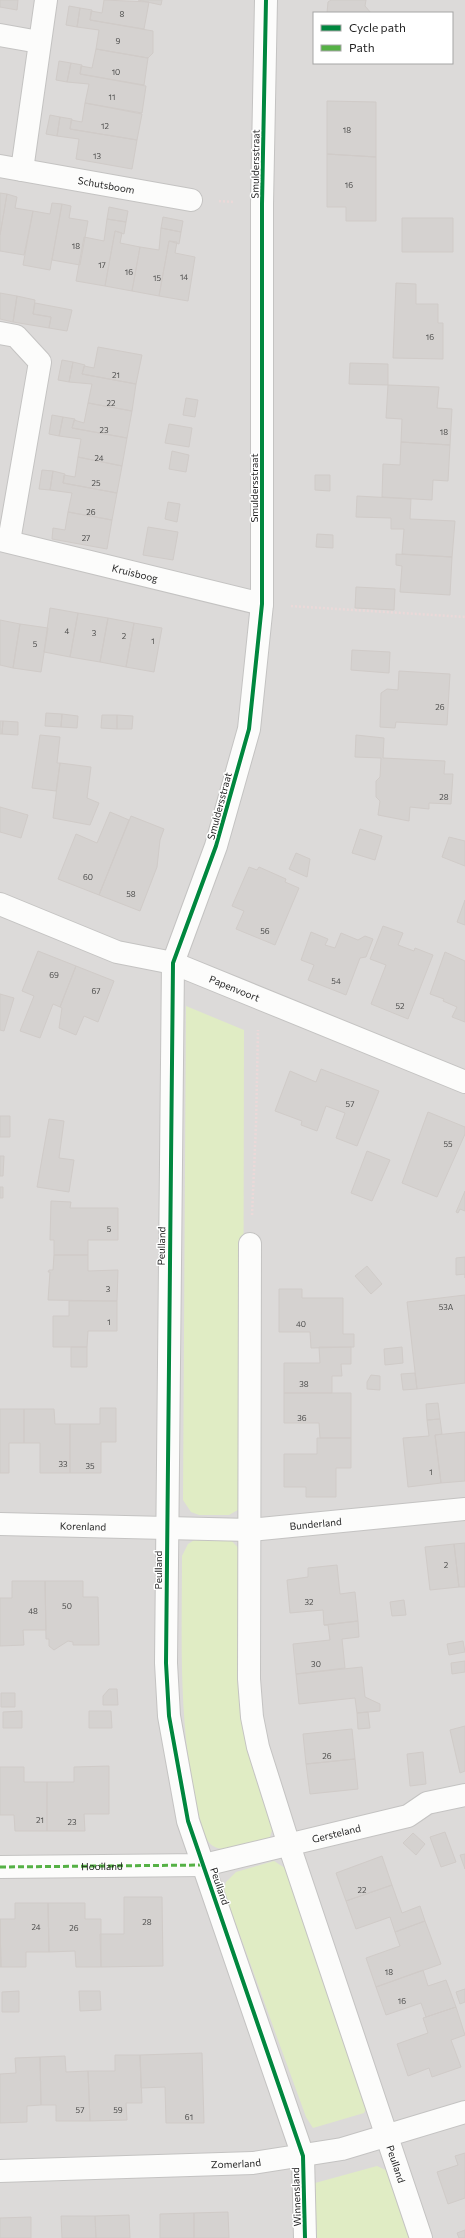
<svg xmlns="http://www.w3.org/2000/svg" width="465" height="2238" font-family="Commissioner,sans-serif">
<rect width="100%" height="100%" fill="#edeae7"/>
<path fill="#dcdad9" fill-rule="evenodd" d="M0,0H465V2238H0ZM314,13H452V63H314Z"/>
<path fill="#e0ecc4" d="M186,1006L244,1030L243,1507L229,1515H199L191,1512L183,1500Z
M196,1539H230L241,1551L273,1827L269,1840C255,1843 224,1854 213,1846C202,1838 200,1819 197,1807C178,1722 182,1642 182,1556L188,1544Z
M274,1861L288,1870L370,2101L364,2113L313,2128L306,2117L224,1891L226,1882L236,1872Z
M377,2166L390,2172L412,2238H317L315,2183Z"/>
<path fill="#d5d2d0" stroke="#d0cbc8" d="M0,0H18L17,10L0,7Z
M104,0L149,2L144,29L90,20L91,11L102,13Z
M138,0H162L161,5Z
M331,0H366L365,6L371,13H327L328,2Z
M69,6L80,8L77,27L66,25Z
M80,8L92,10L90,20L153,31V53L148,58L96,49L99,30L77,27Z
M96,49L148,58L144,85L80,74L81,66L92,68Z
M59,61L71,63L67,82L56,80Z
M71,63L82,65L80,74L146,86L142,113L85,103L89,84L67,82Z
M327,101L376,102V157L327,154Z
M85,103L142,114L137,140L70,129L71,120L82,122Z
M50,115L60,117L57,136L46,134Z
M60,117L72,119L70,129L137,140L132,169L76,159L79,139L57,136Z
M327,154L376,157V221H346V207H327Z
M0,193L7,194L0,235Z
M7,194L17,197L15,208L33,211L24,255L0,251V235Z
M52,203L62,204L50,270L23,265L33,211L50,214Z
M62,204L71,206L69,218L88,221L80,265L52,260Z
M109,207L128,211L126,222L107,219Z
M163,217L183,221L181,232L161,228Z
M402,218H453V252H402Z
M107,219L126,222L124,234L115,231L105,286L76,281L84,237L104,241Z
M161,228L181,232L179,244L169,241L159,296L132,291L140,247L159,250Z
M115,231L122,233L120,243L140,247L132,291L105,286Z
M169,241L177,242L175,253L195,257L188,301L159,296Z
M396,283L416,284V304H438V323H443V359L393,358Z
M0,293L17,296L13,322L0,319Z
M17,296L35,300L33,314L51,317L49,328L13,322Z
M35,303L72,310L67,331L49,328L51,317L33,314Z
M98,347L142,355L136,384L82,374L84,366L94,368Z
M62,360L73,362L69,382L58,380Z
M73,362L85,365L82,374L136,384L132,411L88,403L92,384L69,382Z
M350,363L388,364V385L349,384Z
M388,385L439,387L437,408L452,409L450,445L401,442L402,419L386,418Z
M186,398L198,400L195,417L183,415Z
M88,403L132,411L127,438L72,428L74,420L84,423Z
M52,415L63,417L59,436L49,434Z
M63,417L75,419L72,428L127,438L122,466L78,457L81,439L59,436Z
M169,424L192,428L189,447L165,443Z
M401,442L450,445L448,481L433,480L432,500L382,497L383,464L400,465Z
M172,451L189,455L186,472L169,469Z
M78,457L122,466L117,493L63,483L64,475L75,477Z
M42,470L53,471L50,490L39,489Z
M53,471L65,474L63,483L117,493L112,520L68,512L72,493L50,490Z
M315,475H330V491L315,490Z
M357,496L411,499L410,519L455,521L452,557L402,554L404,529H391V518L356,517Z
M168,502L180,504L177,522L165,519Z
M68,512L112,520L107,549L52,539L53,528L65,530Z
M148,527L178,532L173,560L143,555Z
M317,534L333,535V548L316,547Z
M396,554L452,557L450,595L400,592L402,566L396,565Z
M356,587L395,589L394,610L355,608Z
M50,608L78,613L70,657L44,652Z
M78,613L108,618L100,662L70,657Z
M108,618L134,623L126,667L100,662Z
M0,620L20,624L13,668L0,665Z
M134,623L162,628L154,672L126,667Z
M20,624L48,628L41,672L13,668Z
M352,650L390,652L389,673L351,670Z
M399,671L450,674L447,725L396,722L395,728L380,727L381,693L387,689L398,690Z
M46,713L62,714L61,727L45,726Z
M62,714L78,716L77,728L61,727Z
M102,715H117V729L101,728Z
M117,715L133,716L132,729H117Z
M0,721H3L2,734H0Z
M3,721L18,722V735L2,734Z
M40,735L60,737L57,763H60L56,791L32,788Z
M356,735L384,738L383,758L445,761L444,774H453L451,804L429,803V809L410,807L409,821L378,815L380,801L376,797V781L380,777L381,758L355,757Z
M60,763L91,767L87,798L99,803L90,825L53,818Z
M0,807L28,815L21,838L0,832Z
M110,812L129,820L99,895L58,879L76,834L97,843Z
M131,816L164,829L160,840L157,867L140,911L99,895Z
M360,829L382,836L375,860L352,853Z
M449,837L465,841V866L442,857Z
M296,853L310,859L307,877L289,869Z
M249,867L257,870L259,867L286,879L285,882L299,888L275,945L236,929L244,911L232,906Z
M465,900V925L457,922Z
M383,926L403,933L398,945L414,951L415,948L433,955L408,1019L371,1004L386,965L370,959Z
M311,932L328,939L325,945L335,948L341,933L358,940L365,936L373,939L366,957L360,958L346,995L308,980L314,965L301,960Z
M38,951L76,966L60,1007L53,1004L40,1038L20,1031L34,996L22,991Z
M445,952L465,961V1022L452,1017L457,1007L443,1001L444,999L430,994Z
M76,966L114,981L98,1022L84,1016L76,1035L59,1028L62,1008L60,1007Z
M0,994L14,998L4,1031L0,1030Z
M321,1069L379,1091L357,1146L336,1138L345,1113L326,1106L317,1131L301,1125L302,1121L275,1111L290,1071L316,1082Z
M428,1112L465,1127V1134L437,1197L402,1183Z
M0,1116H10V1137H0Z
M49,1119L64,1121L59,1158L74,1160L69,1192L37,1187Z
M367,1151L390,1160L372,1201L351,1193Z
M0,1156H4L3,1176H0Z
M0,1187H3V1198H0Z
M465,1191V1211L460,1209L458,1213L456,1212Z
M51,1201L71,1202L70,1208H118V1240H88V1255H54V1240H50Z
M54,1255H88V1271L118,1270L117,1301L48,1300L50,1272H48L49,1270H53Z
M465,1257V1278V1274L456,1275V1258Z
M367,1266L382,1284L371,1294L355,1276Z
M279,1289H302V1298H343V1334H354V1347L311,1348L310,1332H279Z
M465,1295V1383L417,1389L407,1302Z
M69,1301H117V1331H88L87,1347H53V1316H69Z
M71,1347H87V1367H71Z
M319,1347H351V1364H341L342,1376H332V1393H284V1363H320Z
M402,1347L403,1363L385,1365L384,1349Z
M415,1373L417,1389L403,1390L401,1374Z
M371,1375L380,1376V1390L367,1389V1382Z
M284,1393H351V1438H320L319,1423H284Z
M438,1403L440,1419L427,1420L426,1404Z
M100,1408H116V1442H101V1473H70V1424H100Z
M0,1409H24V1443H9V1473H0Z
M24,1409H54L55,1424H70V1473H40V1443H24Z
M440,1419L442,1434L435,1435L441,1483L408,1487L403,1438L429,1436L427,1420Z
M465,1432V1481L441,1483L435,1435Z
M317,1438H351V1468H336V1497H306V1487H284V1454H317Z
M465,1543V1587H459L454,1544Z
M454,1544L459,1587L430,1590L425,1547Z
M337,1565L340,1594L355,1592L358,1621L324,1625L323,1610L290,1613L287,1580L308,1577V1568Z
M12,1581H45L46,1630H23L24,1645L0,1646V1598H12Z
M45,1581H83V1597H98L99,1645H73V1642L68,1641L54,1650L49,1646V1639H46Z
M404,1600L406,1615L392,1616L390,1602Z
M358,1621L359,1637L342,1639L345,1668L296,1674L293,1644L330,1640L328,1625H324Z
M463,1641L465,1652L449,1655L447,1644Z
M465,1661V1672L452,1674L451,1663Z
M362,1667L365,1697L380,1704V1711L357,1713L355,1698L299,1704L296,1674Z
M109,1689H117L118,1705H103V1696Z
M1,1693H15V1707H1Z
M22,1711V1728H3V1712Z
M89,1711H111L112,1728H89Z
M368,1712L370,1728L358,1729L357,1713Z
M465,1726V1771L460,1773L450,1730Z
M352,1729L355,1759L306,1764L303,1734Z
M423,1752L426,1784L410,1786L407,1754Z
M355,1759L358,1789L310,1794L306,1764Z
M109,1766V1814H84L85,1831H47V1782H74V1767Z
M0,1767H24V1782H47V1831H15L14,1815H0Z
M445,1832L456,1862L441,1867L430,1837Z
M413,1833L425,1844L416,1855L403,1843Z
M465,1854V1869L460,1855Z
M382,1856L392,1885L346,1901L336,1873Z
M392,1885L402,1913L420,1906L425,1921L395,1932L390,1917L356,1929L346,1901Z
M124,1897H162L163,1966L101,1967L100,1934H124Z
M15,1903H48L49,1952H26V1967H1L0,1919H15Z
M48,1903H85V1919H101V1967H76L75,1951L49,1952Z
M0,1919L1,1967H0Z
M425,1921L441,1964L376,1987L366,1958L400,1946L395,1932Z
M423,1970L428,1986L446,1980L456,2007L426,2017L421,2003L386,2015L376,1987Z
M465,1989V2002L460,2004L456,1992Z
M19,1991V2012H2V1992Z
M79,1991H100L101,2010L80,2011Z
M456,2007L465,2035L451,2040L461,2067L432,2077L429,2068L408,2076L397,2044L428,2033L423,2018Z
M202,2053L204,2123H166L165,2087L141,2088L140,2055Z
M115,2055H140L142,2103H126L127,2120L90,2121L88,2071H115Z
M65,2056L66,2072L88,2071L90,2121H56V2105H41L40,2057Z
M40,2057L41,2105L27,2106V2122L0,2123V2074L16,2073L15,2058Z
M465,2153V2198L448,2204L437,2172L458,2165L455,2156Z
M228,2212L229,2238H194V2213Z
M194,2213V2238H160V2214Z
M129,2215L130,2238H96L95,2216Z
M61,2216H95L96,2238H62Z
M31,2217V2238H0V2218Z
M465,2230V2238H459L457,2233Z"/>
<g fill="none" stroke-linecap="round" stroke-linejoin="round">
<g stroke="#c4c3c2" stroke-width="24">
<g id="minor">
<path d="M266,0L262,204V604L249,729L216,846L173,963L166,1663L169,1716L188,1821L303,2156L305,2238"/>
<path d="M0,35L39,42"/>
<path id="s1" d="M0,166L191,200"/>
<path d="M22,170L46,0"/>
<path d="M0,333L16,336L40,362L9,541"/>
<path id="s2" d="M0,540L262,604"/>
<path id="s3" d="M0,904L117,952L173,963L465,1082"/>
<path id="s4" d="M250,1244L249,1679L252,1717L258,1747L289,1845L421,2238"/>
<path id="s5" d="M0,1524L250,1530L465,1509"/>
<path id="s6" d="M0,1867L204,1865L408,1816L427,1803L465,1795"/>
<path id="s7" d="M0,2171L253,2163L342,2149L465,2112"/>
</g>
</g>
<path stroke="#ebd9d9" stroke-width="2.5" stroke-dasharray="2 2" stroke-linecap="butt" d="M219,201L234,202
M291,606L465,617
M252,1215L256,1125L258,1030"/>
<use href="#minor" stroke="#fcfcfb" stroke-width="22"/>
<path stroke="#55b145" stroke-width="3" stroke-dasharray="6 3" stroke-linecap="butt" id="s8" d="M0,1867L204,1865"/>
<g stroke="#fff" stroke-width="6">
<path id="cycleway" d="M266,0L262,204V604L249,729L216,846L173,963L166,1663L169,1716L188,1821L303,2156L305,2238"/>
</g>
<use href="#cycleway" stroke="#00873e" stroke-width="4"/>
</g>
<g text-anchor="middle" stroke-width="3" stroke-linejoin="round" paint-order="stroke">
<g font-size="8" fill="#4c4c4b">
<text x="122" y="17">8</text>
<text x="118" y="44">9</text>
<text x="116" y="75">10</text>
<text x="112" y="100">11</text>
<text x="105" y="129">12</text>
<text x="347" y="133">18</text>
<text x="97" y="159">13</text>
<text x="349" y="188">16</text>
<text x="76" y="249">18</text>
<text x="102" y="268">17</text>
<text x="129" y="275">16</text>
<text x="184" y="280">14</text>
<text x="157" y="281">15</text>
<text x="430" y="340">16</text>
<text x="116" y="378">21</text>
<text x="111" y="406">22</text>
<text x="104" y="433">23</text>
<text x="444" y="435">18</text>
<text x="99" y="461">24</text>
<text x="96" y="486">25</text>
<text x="91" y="515">26</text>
<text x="86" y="541">27</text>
<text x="67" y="634">4</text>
<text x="94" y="636">3</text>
<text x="124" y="639">2</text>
<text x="153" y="644">1</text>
<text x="35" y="647">5</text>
<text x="440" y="710">26</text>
<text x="444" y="800">28</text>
<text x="88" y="880">60</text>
<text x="131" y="897">58</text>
<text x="265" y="934">56</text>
<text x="54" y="978">69</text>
<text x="336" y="984">54</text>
<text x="96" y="994">67</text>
<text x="400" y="1009">52</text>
<text x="350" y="1107">57</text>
<text x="448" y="1147">55</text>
<text x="109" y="1232">5</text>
<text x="108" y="1292">3</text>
<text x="446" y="1310">53A</text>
<text x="109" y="1325">1</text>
<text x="301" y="1327">40</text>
<text x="304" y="1387">38</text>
<text x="302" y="1421">36</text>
<text x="63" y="1467">33</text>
<text x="90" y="1469">35</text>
<text x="431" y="1475">1</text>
<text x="446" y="1568">2</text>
<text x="309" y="1605">32</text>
<text x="67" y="1609">50</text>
<text x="33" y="1614">48</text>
<text x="316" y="1667">30</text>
<text x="327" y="1759">26</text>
<text x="40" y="1823">21</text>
<text x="72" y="1825">23</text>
<text x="362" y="1893">22</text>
<text x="147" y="1925">28</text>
<text x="36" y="1930">24</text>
<text x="74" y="1931">26</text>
<text x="389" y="1975">18</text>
<text x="402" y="2004">16</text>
<text x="80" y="2113">57</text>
<text x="118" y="2113">59</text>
<text x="189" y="2120">61</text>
</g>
<g font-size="10" fill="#1f1f1f" stroke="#fff">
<text transform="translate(255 164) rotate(-89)" y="4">Smuldersstraat</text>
<text dy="4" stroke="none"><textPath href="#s1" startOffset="108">Schutsboom</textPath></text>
<text transform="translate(254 488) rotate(-90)" y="4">Smuldersstraat</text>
<text dy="4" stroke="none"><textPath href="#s2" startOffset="139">Kruisboog</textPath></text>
<text transform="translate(219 806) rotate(-75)" y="4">Smuldersstraat</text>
<text dy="4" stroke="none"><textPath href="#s3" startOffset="250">Papenvoort</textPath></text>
<text transform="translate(161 1246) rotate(-89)" y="4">Peulland</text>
<text dy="4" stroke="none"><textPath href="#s5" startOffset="316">Bunderland</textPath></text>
<text dy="4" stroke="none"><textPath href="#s5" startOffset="83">Korenland</textPath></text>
<text transform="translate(158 1570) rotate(-90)" y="4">Peulland</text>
<text dy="4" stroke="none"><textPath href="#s6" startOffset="340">Gersteland</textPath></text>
<text dy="4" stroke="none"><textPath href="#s8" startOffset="102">Hooiland</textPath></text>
<text transform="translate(220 1886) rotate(71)" y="4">Peulland</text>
<text dy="4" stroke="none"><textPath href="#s7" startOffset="236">Zomerland</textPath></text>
<text dy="4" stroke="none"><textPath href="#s4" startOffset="943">Peulland</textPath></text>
<text transform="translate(296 2197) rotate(-92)" y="4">Winnensland</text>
</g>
</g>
<rect x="313" y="12" width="140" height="52" fill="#ffffff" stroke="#a5a5a5"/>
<rect x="321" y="25" width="20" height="6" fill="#00873e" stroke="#a5a5a5"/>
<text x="349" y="32" font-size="12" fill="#1f1f1f">Cycle path</text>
<rect x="321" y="45" width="20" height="6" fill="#55b145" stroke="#a5a5a5"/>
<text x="349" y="52" font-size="12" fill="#1f1f1f">Path</text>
</svg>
